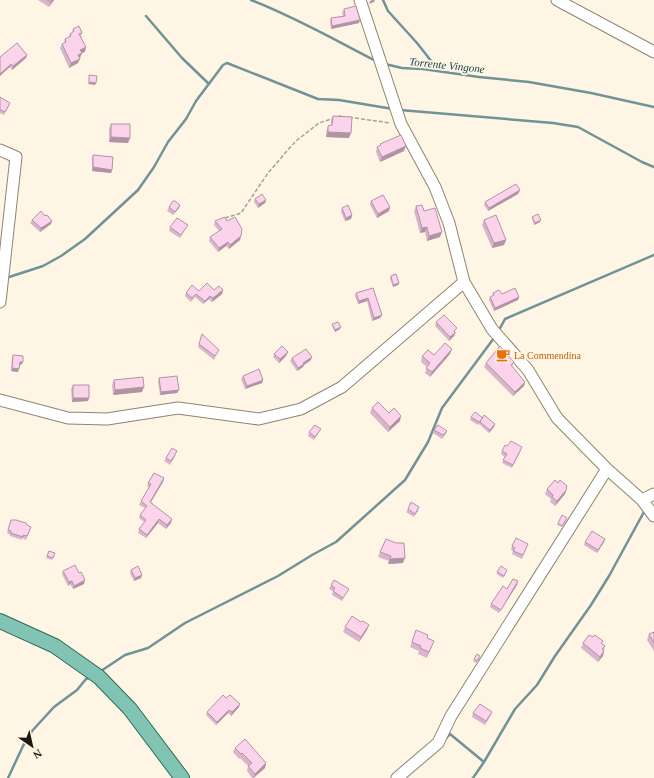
<svg xmlns="http://www.w3.org/2000/svg" width="654" height="778" font-family="'Times New Roman',serif">
<rect width="100%" height="100%" fill="#fef5e5"/>
<g fill="none" stroke-linecap="round" stroke-linejoin="round">
<path stroke="#709397" stroke-width="2.5" d="M251,0C295,17 335,40 376,61
M383,0L388,11L417,43L439,71
M146,16L182,58L208,83
M385,64L402,68L423,69L479,77L529,82L591,93L654,107
M400,110L553,123L578,127L642,162L654,167
M6,278L43,266L61,256L85,239L138,190L154,167L168,142L186,119L196,101L223,65L227,63L318,99L339,100L393,109
M498,332L505,319L654,255
M101,671L125,655L148,648L185,623L278,576L312,555L336,542L405,480L428,442L442,408L494,338
M445,739L450,734L484,762
M8,778L23,746L32,731L54,707L77,690L86,679L91,677
M473,778L484,762L515,709L537,685L555,656L591,605L609,576L645,510"/>
<g stroke="#8e8472" stroke-width="13">
<path id="minor" d="M360,0L401,124L435,187L449,223L464,282L492,329L528,370L557,418L607,469L642,500L654,516
M557,0L654,52
M0,150L16,157L0,302
M0,400L68,418L107,419L178,408L259,419L301,409L342,387L464,282
M642,500L654,494
M397,778L438,743L451,716L607,469"/>
</g>
<g stroke="#286e5a" stroke-width="16">
<path id="major" d="M0,621L55,646L99,677L130,709L182,778"/>
</g>
<path stroke="#a7a094" stroke-width="1.5" stroke-dasharray="4 2" stroke-linecap="butt" d="M225,218L241,213L268,173L287,151L296,141L319,123L340,116L391,123"/>
<use href="#minor" stroke="#fff" stroke-width="11"/>
<use href="#major" stroke="#82c4b3" stroke-width="14"/>
</g>
<path fill="#d8b5ca" d="M38,0H54L49,7Z
M344,9L359,23L331,29L330,21L331,18L343,16L342,13Z
M73,29L82,33L81,36L85,52L82,53L78,63L69,68L60,48L62,44L64,43L65,39L69,37L70,34L72,33Z
M17,43L27,55L26,58L12,70L10,67Z
M0,97L9,106L4,115L0,113Z
M333,116L349,138L326,137V132L328,126L331,125V121Z
M111,124L128,143L109,142V129Z
M380,144L404,151L380,162L376,152L377,147L380,146Z
M93,155L112,170L111,173L92,171V158Z
M520,190L518,194L488,211L484,205L485,202Z
M255,199L266,200L265,203L258,208L254,202Z
M371,201L390,207L389,211L377,218L370,205Z
M180,205L179,208L173,215L167,211L169,207Z
M416,206L424,211L440,237L427,241L425,232L420,233L414,211Z
M342,208L352,215L351,219L345,221L341,212Z
M45,216L51,224L40,232L30,223L32,220Z
M532,217L540,222L534,225L532,218Z
M484,220L506,240L504,245L492,248L482,225Z
M215,221H227L241,236L240,240L229,249L226,246L218,252L209,241L210,237L219,231L214,225Z
M170,227L186,228L180,238L169,231Z
M391,276L399,283L398,285L393,287L390,278Z
M373,288L382,315L380,318L372,321L367,301L358,304L355,296L356,293Z
M223,290L222,294L212,302L209,299L203,304L195,297L191,302L185,296L186,293L199,291Z
M493,293L502,294L519,297L518,300L494,311L489,300L490,297L492,296Z
M436,322L456,332L454,336L449,341L435,326Z
M332,324L340,329L335,332L332,326Z
M202,334L217,353L214,360L198,347Z
M288,352L286,356L279,363L273,357L274,354Z
M450,354L430,377L425,373L427,367L421,362L422,356Z
M13,355L23,362L21,365H19L18,372L11,371L12,358Z
M292,358L311,360L304,365L303,367L297,371L290,361Z
M514,362L512,367L525,382L524,386L513,396L484,367L486,363Z
M243,376L262,383L245,389L241,379Z
M159,378L179,390L177,393L160,395L158,382Z
M114,380L142,392L113,395L112,385Z
M73,385L89,398L88,401L72,402L71,389Z
M372,408L389,413L400,421L388,432L370,413Z
M471,417L494,427L489,433L479,424L478,425L470,420Z
M434,430L447,431L446,434L442,439L433,433Z
M309,432H319L314,440L308,436Z
M507,446L521,450L512,468L502,463L505,457L501,454L502,451Z
M176,455L170,465L164,461L166,458Z
M164,478L163,482L151,502L171,523L166,529L158,523L146,538L138,533L139,529L144,522L139,518L140,515L145,508L139,505L141,501L149,487L147,486L148,483Z
M558,483L567,488L565,494L555,506L550,502L551,499L545,494L547,489Z
M419,507L418,511L414,517L406,512L408,509Z
M11,520L31,527L26,540L22,538V540L10,536V535L7,533Z
M567,520L562,527L557,525L558,523Z
M605,539L604,542L597,553L584,545L585,542Z
M396,543L403,563L388,564L389,561L378,557L380,552Z
M528,544L522,559L512,554L513,551L511,550L512,546Z
M49,551L55,553L52,560L46,558Z
M131,570L142,575L141,578L134,581L130,573Z
M507,570L503,578L497,574V572Z
M63,571L84,584L73,589L70,584L68,586L62,574Z
M331,585L349,589L347,592L342,601L332,595L333,591L329,589Z
M517,585L499,613L490,607L491,604Z
M345,627L367,630L359,642L343,632Z
M416,630L427,638L432,646L427,658L418,654L419,651L410,647Z
M654,632V651L647,640L649,634Z
M593,637L603,641L602,643L605,646L603,656L598,662L581,648L583,643Z
M480,658L476,663L473,661L474,659Z
M239,707L231,716L228,713L216,725L206,715L207,712Z
M492,712L491,715L485,725L472,717L473,713Z
M235,748L266,763L265,768L254,778H252L247,771L248,766L240,758L239,759L233,752Z"/>
<path fill="#b094a4" d="M52,0H54L49,7L51,2Z
M372,0H375L374,2L369,4L370,1Z
M360,20L359,23L331,29L332,26Z
M86,47L85,52L82,53L80,58L77,59L80,50Z
M27,55L26,58L12,70L13,66Z
M80,59L78,63L69,68L71,63Z
M11,64L10,67L0,76V74Z
M89,82L96,83L95,85L88,84Z
M328,132L351,133L349,138L326,137Z
M111,137L130,138L128,143L109,142Z
M406,146L404,151L380,162L382,157Z
M93,167L112,170L111,173L92,171Z
M520,190L518,194L488,211L489,208Z
M266,200L265,203L258,208L259,204Z
M180,205L179,208L173,215L175,212Z
M390,207L389,211L377,218L378,214Z
M352,215L351,219L345,221L346,218Z
M541,220L540,222L534,225L535,223Z
M52,221L51,224L40,232L41,228Z
M427,227L425,232L420,233L422,228Z
M442,232L440,237L427,241L429,236Z
M241,236L240,240L229,249L230,245Z
M506,240L504,245L492,248L494,243Z
M228,242L226,246L218,252L219,248Z
M399,283L398,285L393,287V285Z
M223,290L222,294L212,302L213,298Z
M210,296L209,299L203,304L205,301Z
M519,297L518,300L494,311L495,308Z
M368,298L367,301L358,304L359,301Z
M382,315L380,318L372,321L374,318Z
M341,327L340,329L335,332V330Z
M455,333L454,336L449,341L450,337Z
M452,349L450,354L430,377L432,372Z
M288,352L286,356L279,363L280,359Z
M312,357L311,360L304,365L303,367L297,371L298,368L303,363Z
M20,362H23L21,365H18Z
M12,368L19,369L18,372L11,371Z
M263,380L262,383L245,389L247,386Z
M525,382L524,386L513,396L515,392Z
M144,387L142,392L113,395L115,390Z
M179,390L177,393L160,395L161,392Z
M73,398H89L88,401L72,402Z
M401,416L400,421L388,432L390,427Z
M495,424L494,427L489,433L490,430Z
M164,478L163,482L149,505L150,502Z
M567,486L565,494L555,506L557,501Z
M159,519L158,523L146,538L147,535Z
M172,519L171,523L166,529L167,525Z
M605,539L604,542L597,553L598,550Z
M405,558L403,563L388,564L390,559Z
M142,575L141,578L134,581L135,578Z
M85,580L84,584L73,589L74,586Z
M72,581L70,584L68,586L69,582Z
M518,581L517,585L499,613L501,610Z
M369,625L367,630L359,642L361,637Z
M604,651L603,656L598,662L600,657Z
M240,704L239,707L231,716L232,712Z
M229,710L228,713L216,725L217,722Z
M266,763L265,768L253,778L255,774Z"/>
<path fill="#fbd3eb" stroke="#b094a4" d="M47,0H52L51,2Z
M356,6L360,20L332,26L331,18L345,16L344,9Z
M79,26L82,33L79,34L86,47L80,50L82,53L78,55L80,59L71,63L62,44L66,42L65,39L71,36L70,34L74,31L73,29Z
M17,43L27,55L13,66L11,64L0,74V57Z
M89,75L97,76L96,83L89,82Z
M0,97L10,103L5,112L1,110L0,111Z
M333,116L352,117L351,133L328,132V126L332,125Z
M111,124H130V138L111,137Z
M401,135L406,146L382,157L377,147L381,145L380,144Z
M93,155L113,157L112,170L93,167Z
M516,184L520,190L489,208L485,202Z
M262,194L266,200L259,204L255,199Z
M383,195L390,207L378,214L371,201Z
M173,201H175L180,205L175,212L169,207Z
M348,205L352,215L346,218L342,208Z
M422,205L424,211L435,208L442,232L429,236L427,227L422,228L416,206Z
M41,211L45,216L46,215L48,216L52,221L41,228L32,220Z
M538,214L541,220L535,223L532,217Z
M496,215L506,240L494,243L484,220Z
M225,217L227,221L235,217L242,229L241,236L230,245L228,242L219,248L210,237L222,229L215,221Z
M177,218L188,225L181,235L170,227Z
M396,274L399,283L393,285L391,276Z
M207,283L214,290L219,286L223,290L213,298L210,296L205,301L196,294L192,298L186,293L192,285L199,291Z
M373,288L382,315L374,318L368,298L359,301L356,293Z
M515,288L519,297L495,308L490,297L494,295L493,293L499,290L502,294Z
M444,315L457,328L454,331L455,333L450,337L436,322Z
M338,322L341,327L335,330L332,324Z
M202,334L219,350L215,356L199,344Z
M445,343L452,349L432,372L426,368L430,363L422,356L428,350L434,355Z
M282,346L288,352L280,359L274,354Z
M500,346L514,362L511,365L525,382L515,392L486,363Z
M306,349L312,357L303,363L304,364L298,368L292,358Z
M13,355L23,356V362H20L19,369L12,368Z
M259,369L263,380L247,386L243,376Z
M177,376L179,390L161,392L159,378Z
M143,377L144,387L115,390L114,380Z
M73,385H89V398H73Z
M378,402L389,413L394,408L401,416L390,427L372,408Z
M475,412L483,418L479,422L471,417Z
M484,415L495,424L490,430L480,422Z
M315,425L321,429L315,437L309,432Z
M438,425L447,431L443,435L434,430Z
M511,441L522,447L513,465L503,460L507,454L502,451L505,445L507,446Z
M172,448L177,451L171,461L166,458Z
M154,473L164,478L150,502L172,519L167,525L159,519L147,535L139,529L146,520L140,515L147,506L141,501L151,484L148,483Z
M555,480L558,483L560,480L567,486L566,488L567,489L557,501L552,497L553,495L547,489Z
M411,502L419,507L415,514L408,509Z
M562,515L567,518L562,526L558,523Z
M11,520H16L26,523L27,525L31,527L27,536L23,535V537L11,533V531L8,530Z
M592,531L605,539L598,550L585,542Z
M516,538L528,544L523,555L513,551L515,548L512,546Z
M386,539L396,543H404L405,558L390,559L391,556L380,552Z
M49,551L55,553L53,558L47,556Z
M75,565L79,573L81,572L85,580L74,586L72,581L69,582L63,571Z
M138,566L142,575L135,578L131,570Z
M501,566L507,570L504,576L497,572Z
M513,579L518,581L501,610L491,604L503,586L507,589Z
M334,580L349,589L343,598L333,591L335,588L331,585Z
M352,616L361,622L363,621L369,625L361,637L345,627Z
M416,630L428,635L427,638L434,641L429,652L420,648L421,646L412,642Z
M654,632V643L649,634Z
M589,635L593,637L595,635L603,641L601,643L605,646L602,649L604,651L600,657L583,643Z
M477,654L480,656L477,661L474,659Z
M223,695L226,698L230,695L240,704L232,712L229,710L217,722L207,712Z
M480,704L492,712L486,721L473,713Z
M245,739L266,763L255,774L248,766L252,763L242,753L241,754L235,748Z"/>
<defs>
<g id="cafe-bare" transform="scale(1.08)"><path d="M-5.5-4.5H6V0H3Q3 3.5 0 3.5H-2.5Q-5.5 3.5-5.5 0ZM3-3.2v2h1.7v-2ZM-6 4.5H4V6H-6Z" fill="#e8710a" stroke="#fef5e5" stroke-width="2.5" paint-order="stroke"/></g>
</defs>
<g fill-rule="evenodd">
<use href="#cafe-bare" x="503" y="355"/>
</g>
<g text-anchor="middle" stroke-width="4" stroke-linejoin="round" paint-order="stroke">
<g font-size="10" fill="#c56008" stroke="#fef5e5" text-anchor="start">
<text x="514" y="359">La Commendina</text>
</g>
<g font-size="11" font-style="italic" fill="#15444b" stroke="#fef5e5">
<text transform="translate(447 65) rotate(6)" y="4">Torrente Vingone</text>
</g>
</g>
<g transform="translate(32 746) rotate(146)" stroke="#fef5e5" stroke-width="3" paint-order="stroke">
<path d="M0-3L7 15L0 10L-7 15Z" fill="#1c1811"/>
<text y="-6" font-size="11" font-weight="bold" text-anchor="middle" fill="#1c1811">N</text>
</g>
</svg>
